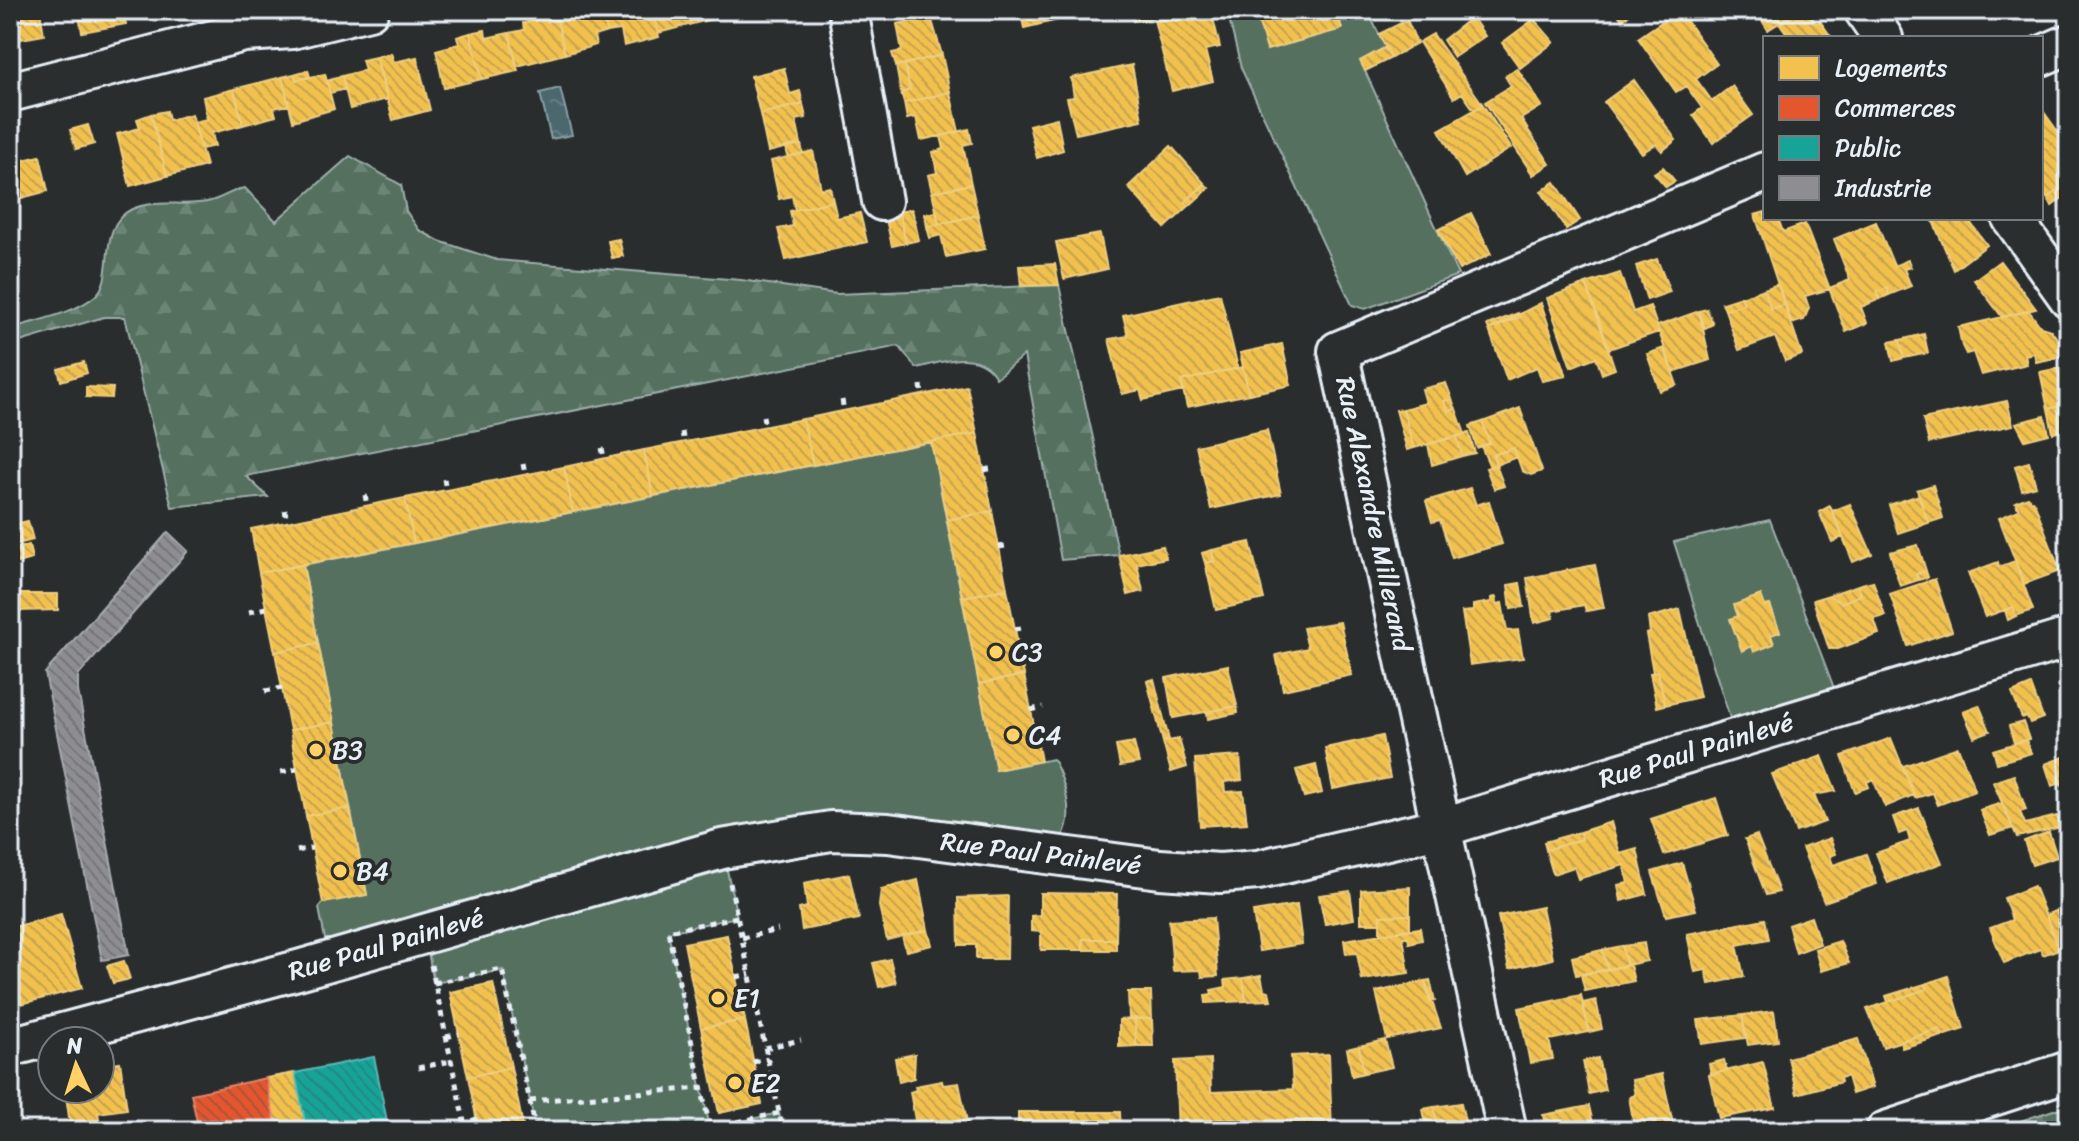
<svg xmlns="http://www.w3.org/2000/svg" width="2079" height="1141" font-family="Sriracha,sans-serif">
<defs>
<pattern id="forest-firs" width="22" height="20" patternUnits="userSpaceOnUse" patternTransform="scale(2)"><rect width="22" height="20" fill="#54705f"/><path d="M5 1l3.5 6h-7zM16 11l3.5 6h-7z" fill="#6d8577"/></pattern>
<pattern id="cemetery-stones" width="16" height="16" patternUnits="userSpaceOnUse" patternTransform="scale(2)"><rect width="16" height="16" fill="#54705f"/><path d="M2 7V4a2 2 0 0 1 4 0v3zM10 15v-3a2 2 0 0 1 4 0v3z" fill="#6d8577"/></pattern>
<pattern id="water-ripples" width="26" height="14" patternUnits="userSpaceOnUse" patternTransform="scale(2)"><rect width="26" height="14" fill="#4b686e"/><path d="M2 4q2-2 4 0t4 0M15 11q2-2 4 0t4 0" fill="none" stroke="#657e83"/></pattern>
<pattern id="homes-back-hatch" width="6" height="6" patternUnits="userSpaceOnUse" patternTransform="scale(2)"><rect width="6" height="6" fill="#f2c14e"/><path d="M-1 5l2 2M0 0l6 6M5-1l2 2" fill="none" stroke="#c7a34d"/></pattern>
<pattern id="shops-back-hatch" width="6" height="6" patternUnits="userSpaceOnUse" patternTransform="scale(2)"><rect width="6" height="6" fill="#e4572e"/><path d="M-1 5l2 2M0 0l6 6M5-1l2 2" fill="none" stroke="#ad5238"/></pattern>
<pattern id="public-back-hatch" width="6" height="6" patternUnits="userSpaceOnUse" patternTransform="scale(2)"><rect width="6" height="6" fill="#17a398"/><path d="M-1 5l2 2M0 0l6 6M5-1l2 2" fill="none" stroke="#258881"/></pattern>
<pattern id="industry-back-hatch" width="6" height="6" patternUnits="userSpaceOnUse" patternTransform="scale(2)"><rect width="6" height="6" fill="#8d8d92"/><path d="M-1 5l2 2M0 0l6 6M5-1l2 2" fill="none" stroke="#747579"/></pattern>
</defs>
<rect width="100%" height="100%" fill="#2a2d2e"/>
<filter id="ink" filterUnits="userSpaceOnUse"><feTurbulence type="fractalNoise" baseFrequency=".0125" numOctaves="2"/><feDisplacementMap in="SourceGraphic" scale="16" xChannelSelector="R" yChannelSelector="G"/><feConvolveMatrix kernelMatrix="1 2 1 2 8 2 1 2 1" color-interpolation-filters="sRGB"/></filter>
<g filter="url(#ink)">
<path fill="#54705f" stroke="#9eb0ac" stroke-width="2" d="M1227,10H1367L1391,58L1365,71L1458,275L1365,309L1352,305L1241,68Z
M931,442L996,770L1053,759C1064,780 1076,816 1062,837L834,814L743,827L342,939H325L319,908L323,903L367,894L303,565Z
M1770,520L1834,688L1730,718L1674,542Z
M727,870L737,917L668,932L710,1128L779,1113L783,1131H536L503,970L434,983L428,952Z"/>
<path fill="url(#forest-firs)" stroke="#9eb0ac" stroke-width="2" d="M350,156L401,185L406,211L419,230L439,241L497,260L741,280L837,294L1059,285L1119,555L1061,560L1024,355L996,378C979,347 944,362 916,368L899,346L246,476L268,497L172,507L125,317H104L10,345V329C36,320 74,314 95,296C117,278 95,227 132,209C156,198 186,208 211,201C223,198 232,190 245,188L276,221Z"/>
<path fill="url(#cemetery-stones)" stroke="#9eb0ac" stroke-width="2" d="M2069,1105V1131H1990Z"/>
<path fill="url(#water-ripples)" stroke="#8a9fa5" stroke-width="2" d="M560,88L572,135L551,139L540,93Z"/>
<path fill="url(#homes-back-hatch)" stroke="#efcf81" stroke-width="2" d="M10,10H40L44,35L10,41Z
M78,10H123L126,24L82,32Z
M580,10H602L607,32L594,36L596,45L565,54L556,16Z
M602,10H653L659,37L624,46L621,30L607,32Z
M653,10H693L696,23L658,33Z
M693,10H731L732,14L696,23Z
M930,10H947L948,13L931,17Z
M1020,10H1101L1024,28Z
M1131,10H1151L1152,18L1133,21Z
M1192,10H1211L1220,47L1205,50L1213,81L1172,91L1154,20Z
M1255,10H1337L1342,29L1267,50Z
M1615,10H1635L1622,20Z
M1679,10L1717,64L1696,79L1712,101L1732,86L1753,115L1713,143L1693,115L1702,108L1686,86L1676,92L1638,38Z
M1755,10H1788L1792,15L1768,30Z
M1800,10H1806L1816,23L1820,21L1832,38H1790L1780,24Z
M556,16L565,54L517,66L509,33L524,30L523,23Z
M931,17L942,55L896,66L892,53L902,51L897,24Z
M1472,17L1485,36L1454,57L1443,40Z
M1534,19L1554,42L1520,68L1502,43Z
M1407,20L1417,43L1391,58L1379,34Z
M485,30L486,38L509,33L518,71L482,79L470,33Z
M470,33L482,79L444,88L436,50L459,44L457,37Z
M1433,34L1483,105L1474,110L1462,93L1454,98L1419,42Z
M1386,47L1391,58L1365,71L1360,61Z
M391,53L394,62L417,57L430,110L393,120L376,57Z
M942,55L950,92L904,103L901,93L910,90L905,64Z
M376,57L387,99L350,109L342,76L365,70L362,60Z
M905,64L910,90L901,93L896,66Z
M1132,65L1142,120L1076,134L1067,98L1074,97L1071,78Z
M784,68L790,94L800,91L803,104L760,114L751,76Z
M1517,68L1542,106L1521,119L1550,164L1533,175L1485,102L1511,86L1505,76Z
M308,70L310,77L296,80L294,74Z
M294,74L296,80L325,74L334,109L293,121L282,77Z
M342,76L345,89L330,93L327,81Z
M282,77L289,105L274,108L276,116L243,125L234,89Z
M1634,80L1676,140L1662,151L1656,144L1642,153L1604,102Z
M234,89L243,125L212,133L215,146L201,149L194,122L207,119L203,97Z
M950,92L959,132L921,140L916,117L907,119L904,103Z
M803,104L806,118L796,120L801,144L768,152L760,114Z
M1483,105L1511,148L1465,177L1439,130Z
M2041,108L2069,147V182L2047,198L2041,190Z
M167,111L169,120L192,114L206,166L167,176L151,114Z
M151,114L167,176L130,186L117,134L140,128L137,119Z
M1057,118L1063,150L1037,158L1029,125Z
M88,125L94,144L76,149L70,130Z
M969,129L972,143L963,145L971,184L932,192L928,175L937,173L933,152L944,149L941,136Z
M801,144L803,153L788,157L786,147Z
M1171,146L1205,184L1185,202L1189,206L1165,228L1128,187Z
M813,151L821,189L830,187L833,201L795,210L792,196L779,199L771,161Z
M40,156L48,191L10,201V163Z
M1663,167L1675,181L1666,187L1654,173Z
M1555,182L1580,220L1566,229L1541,191Z
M2069,182V193L2052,206L2047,198Z
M971,184L978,215L939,224L932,192Z
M1205,184L1209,188L1189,206L1185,202Z
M833,201L837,218L860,213L867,242L786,260L778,229L793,226L790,211Z
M912,209L919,240L906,243L899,212Z
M899,212L906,243L892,246L885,215Z
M936,212L939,224L927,227L925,214Z
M1765,212V218H1778L1783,232L1805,224L1830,289L1805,296L1809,308L1804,320L1791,324L1755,215Z
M1471,213L1491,254L1459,270L1438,230Z
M978,215L985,249L946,257L941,235L930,238L927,227Z
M1958,218H1967L1987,245L1954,270L1932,219Z
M1876,222L1894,266L1908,260L1911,267L1904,269L1911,286L1889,295L1887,288L1877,292L1880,299L1861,307L1867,323L1846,332L1829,288L1850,280L1834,239Z
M1100,234L1107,269L1064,279L1056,242Z
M619,239L623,256L612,258L608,241Z
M1657,259L1670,292L1647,300L1636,266Z
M2000,261L2036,309L2002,317L1974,280Z
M1055,264L1059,285L1021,286L1019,266Z
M1620,273L1633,312L1650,306L1659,332L1609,349L1586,284Z
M1586,284L1615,369L1602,374L1596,357L1571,367L1547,298Z
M1778,284L1785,304L1771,309L1764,289Z
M1887,288L1889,295L1880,299L1877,292Z
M1764,289L1771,309L1785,304L1802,355L1785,361L1775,337L1739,350L1725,310L1744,304L1741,297Z
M1220,294L1238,368L1181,381L1183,391L1143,400L1140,390L1122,394L1109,339L1128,336L1123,315Z
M1741,297L1744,304L1725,310L1722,303Z
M1541,303L1566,376L1542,381L1537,367L1507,380L1489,330Z
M1707,309L1713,324L1705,328L1699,311Z
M1699,311L1710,360L1673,372L1657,326Z
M2029,311L2041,327L2051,330L2069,355L2036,362L2034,353L2025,355L2027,364L1981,375L1973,352L1966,354L1962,346L1958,327Z
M1518,313L1520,317L1489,330L1487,325Z
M1924,334L1928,353L1904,358L1900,340Z
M1900,340L1904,358L1893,361L1889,342Z
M1282,344L1291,385L1249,394L1240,353Z
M1664,348L1677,385L1660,391L1647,354Z
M84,362L87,373L61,381L58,369Z
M2069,366V404L2048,409L2040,372Z
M1243,367L1249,394L1187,407L1181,381Z
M1446,383L1452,399L1444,401L1448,411L1456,409L1465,434L1414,448L1403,409L1426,403L1422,389Z
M967,386L977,433L813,465L803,419Z
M86,387L113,388L112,398L86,397Z
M1452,399L1456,409L1448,411L1444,401Z
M2007,401L2013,425L1929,443L1923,419Z
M2069,404V430L2053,433L2048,409Z
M1520,408L1542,471L1531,475L1522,471L1514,448L1493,455L1496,465L1490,467L1481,446L1490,443L1482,422Z
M1403,409L1414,448L1407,450L1396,410Z
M2045,416L2049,434L2025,440L2016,423Z
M803,419L813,465L653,496L644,450Z
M1482,422L1490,443L1477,448L1470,426Z
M1267,430L1281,494L1211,509L1196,446Z
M977,433L992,511L947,520L931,442Z
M1469,433L1475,453L1462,456L1457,436Z
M1457,436L1462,456L1432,465L1428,444Z
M1514,448L1517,457L1496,465L1493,455Z
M644,450L653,496L573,512L564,467Z
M2029,462L2036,486L2022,490L2015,466Z
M1496,465L1504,486L1494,489L1486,468Z
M564,467L573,512L414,543L405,498Z
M10,475H17V497H10Z
M1933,485L1943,518L1928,523L1917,490Z
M1470,488L1476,505L1489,501L1502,544L1452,558L1440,520L1432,522L1426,501Z
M1919,495L1928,523L1898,533L1889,505Z
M10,497H17L16,507H10Z
M2028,497L2035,504L2060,571L2024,584L1999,518L2019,510L2015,502Z
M405,498L414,543L259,573L251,529Z
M1850,504L1872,554L1853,562L1832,511Z
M1830,506L1843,537L1832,542L1819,512Z
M992,511L1007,589L962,597L947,520Z
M28,521L33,540L10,546V525Z
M1250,542L1264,599L1216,610L1205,563L1214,561L1212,550Z
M29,545L32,559L10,565V550Z
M1918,545L1926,571L1916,574L1918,580L1900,586L1890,552Z
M1163,546L1166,558L1137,564L1143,591L1128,595L1119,555Z
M1212,550L1214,561L1205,563L1202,553Z
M2015,561L2033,610L2016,616L2013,607L1985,617L1968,573L1998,562L1999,567Z
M303,565L318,643L275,652L259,573Z
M1595,565L1604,608L1586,611L1584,605L1552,611L1554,618L1534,623L1527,578Z
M1926,571L1928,577L1918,580L1916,574Z
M1935,579L1952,631L1908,646L1890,594Z
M1873,581L1885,616L1874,619L1879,634L1838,649H1829L1813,600L1829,595L1841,603L1861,595L1858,585Z
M1520,583L1524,607L1511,609L1508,585Z
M1858,585L1861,595L1841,603L1829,595Z
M1007,589L1024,675L979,684L962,597Z
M17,594H58V610L17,611Z
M1761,595L1765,606L1770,605L1780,632L1771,635L1774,644L1754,652L1752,646L1742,651L1730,619L1738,616L1734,605Z
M1496,597L1497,604L1502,603L1507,631L1518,630L1523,658L1470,665L1462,612L1473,611V605L1491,602V598Z
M2013,607L2016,616L2008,620L2005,610Z
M1680,609L1700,697L1665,705L1658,671L1653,672L1646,634L1650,633L1648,618Z
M1340,622L1352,675L1283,690L1276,655L1308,648L1303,628Z
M318,643L334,722L290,730L275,652Z
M1228,665L1237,706L1173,718L1166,678Z
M1658,671L1665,705L1657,707L1650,673Z
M1024,675L1041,761L996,770L979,684Z
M1154,679L1169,740L1163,742L1147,681Z
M2031,685L2043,718L2030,723L2027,716L2022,718L2012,693Z
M1979,705L1990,731L1974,737L1963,711Z
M1237,706L1238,713L1208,719L1207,712Z
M334,722L350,808L306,816L290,730Z
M2023,722L2029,739L2014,743L2009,726Z
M1382,736L1390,778L1333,789L1325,748Z
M1891,738L1914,795L1885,807L1873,779L1867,782L1869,787L1855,792L1842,756Z
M1179,739L1187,767L1171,772L1163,742Z
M2026,740L2031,753L1997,763L1993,750Z
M1134,743L1139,763L1120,766L1116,746Z
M1958,747L1975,791L1938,805L1933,793L1915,798L1903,766Z
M2069,755V793L2066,794L2061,783L2052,786L2045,764Z
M1240,756L1242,780L1224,782L1225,792L1243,791L1247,823L1200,826L1195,759Z
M1822,756L1836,791L1814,795L1825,822L1796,832L1772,774Z
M14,757L10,813V758Z
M1316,765L1322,793L1304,797L1296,770Z
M2014,775L2026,810L2020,812L2025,824L2057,816L2061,827L2017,837L1993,782Z
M1716,798L1728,835L1664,855L1651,819Z
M2002,803L2013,828L1990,835L1980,810Z
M350,808L367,895L323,903L306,816Z
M1919,808L1942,863L1888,883L1876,853L1910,841L1907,831L1899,834L1893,817Z
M1611,822L1620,854L1637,849L1647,894L1621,901L1618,885L1628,883L1624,865L1578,879L1574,867L1553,874L1546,850L1582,839L1580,832Z
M1580,832L1582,839L1546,850L1544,842Z
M2049,832L2057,857L2032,865L2024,841Z
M1757,835L1779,892L1766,895L1745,839Z
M1830,838L1836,854L1830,856L1833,865L1866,854L1877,884L1824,902L1802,848Z
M1682,863L1696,910L1666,916L1652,872Z
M849,874L859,919L802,930L799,909L807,907L804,883Z
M918,880L928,930L887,940L879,906L881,889Z
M2034,886L2059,949L2043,955L2040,949L2004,963L1990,928L2012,920L2004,898Z
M1410,887V915L1380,916V923H1361V890Z
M1350,891L1354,919L1325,924L1319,895Z
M1040,893L1117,894L1116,939H1083V950H1041V932L1031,931V916L1040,915Z
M1008,896L1007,959H976V945H959L958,898Z
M1297,905L1302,944L1259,951L1253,912Z
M1542,907L1553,959L1509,969L1498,916Z
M2059,909L2069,942L2058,946L2046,915Z
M61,914L82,988L10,1007V928Z
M1410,915V929L1380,934V916Z
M1811,917L1820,944L1796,953L1788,925Z
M1213,918L1218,976L1202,977L1201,970L1173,971L1169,920Z
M1765,919L1769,939L1737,945L1744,977L1709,984L1706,970L1695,972L1687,934Z
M1420,928L1422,940L1409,943L1408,937H1403L1409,973L1362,980L1357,953L1346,954L1344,940Z
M928,930L932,945L906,951L902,936Z
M727,935L745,1020L701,1028L684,943Z
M1083,939H1116V950H1083Z
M1840,941L1849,963L1821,971L1815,949Z
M1644,943L1647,961L1627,965L1622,946Z
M1622,946L1627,965L1608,969L1602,950Z
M1602,950L1608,969L1576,975L1572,957Z
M890,959L896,983L879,987L873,963Z
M124,961L130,979L113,983L107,966Z
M1630,965L1634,981L1585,991L1581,975Z
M1261,975L1264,990L1269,991L1271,1000L1246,1001L1243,978Z
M1948,976L1964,1029L1942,1036L1940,1029L1883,1047L1867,1009L1927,989L1925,984Z
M1243,978L1246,1001L1206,1003L1205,995L1212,994L1211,990L1226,987L1225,980Z
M1430,980L1435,1001L1430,1002L1425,981Z
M1425,981L1441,1028L1387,1039L1376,992Z
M493,983L511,1067L468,1077L450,992Z
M1925,984L1927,989L1888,1002L1886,996Z
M1128,992H1151L1152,1019L1129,1018Z
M1581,995L1589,1032L1549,1040L1553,1059L1530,1063L1519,1008Z
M1596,1000L1602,1029L1589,1032L1583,1003Z
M1774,1011L1778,1041L1748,1045L1742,1015Z
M1742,1015L1746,1038L1702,1044L1698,1020Z
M1135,1019H1152L1153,1046H1136Z
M1135,1019L1136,1046L1119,1047V1020Z
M745,1020L762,1104L719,1113L701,1028Z
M1940,1029L1942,1036L1902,1048L1900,1041Z
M1858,1039L1873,1087L1852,1094L1847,1076L1840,1078L1841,1082L1797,1094L1788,1058Z
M1385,1040L1392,1067L1364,1073L1359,1046Z
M1359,1046L1364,1073L1352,1076L1347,1049Z
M915,1054L914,1078L899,1082L895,1058Z
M1329,1054L1332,1131H1178L1175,1061L1210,1059L1211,1092L1293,1089L1291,1056Z
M1598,1058L1605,1090L1589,1094L1583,1061Z
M1724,1060L1727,1071L1711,1074L1709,1064Z
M120,1062L127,1109L98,1113L101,1130L71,1131L65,1089H100V1065Z
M1763,1062L1775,1108L1719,1118L1709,1075Z
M511,1067L524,1131H479L468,1077Z
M295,1073L307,1131H277L266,1078Z
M1662,1074L1674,1128L1635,1131L1629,1097L1635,1095L1632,1080Z
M942,1081L943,1085L959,1083L969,1131H917L910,1092L916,1090L915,1086Z
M1461,1103L1467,1131H1438L1434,1107Z
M1589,1106L1595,1131H1546L1543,1115Z
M1434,1107L1438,1131H1427L1423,1109Z
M1018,1112H1120L1121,1131H1018Z
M1479,1126L1481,1131H1467L1466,1127Z"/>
<path fill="url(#shops-back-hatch)" stroke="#e5856b" stroke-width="2" d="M266,1078L277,1131H199L191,1094Z"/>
<path fill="url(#public-back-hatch)" stroke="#56bab5" stroke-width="2" d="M374,1057L389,1131H307L295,1073Z"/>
<path fill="url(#industry-back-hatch)" stroke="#a8abb1" stroke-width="2" d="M168,532L188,551L78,676V691L129,955L102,960L45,673Z"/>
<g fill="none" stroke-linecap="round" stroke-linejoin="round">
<g stroke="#e8f1f8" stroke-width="44">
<path id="minor" d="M848,10L882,201
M1864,10L1883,38
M2041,56L2069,44
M10,92L244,32L292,29L369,10
M2012,218L2069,298
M10,1047L298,970L722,849L831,831L888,833L1160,869L1220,873L1258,870L1443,827L2069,638
M1507,1131L1338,351L1765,172
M1886,1131L2069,1071"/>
</g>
<path stroke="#e8f1f8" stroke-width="5" stroke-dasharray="6 6" stroke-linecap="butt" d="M921,385L922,395
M842,400L844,411
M763,416L765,427
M682,432L684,443
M602,448L604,458
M523,464L525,474
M984,470L994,468
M444,479L446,490
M365,495L367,506
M285,510L287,522
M999,547L1010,545
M249,612L266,608
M1015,629L1026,627
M265,691L282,688
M1031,710L1043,707
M281,772L297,769
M297,851L312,848
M730,883L783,1131
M737,917L668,931L710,1128L779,1113
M742,938L778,930
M431,965L466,1131
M736,977L750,974
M434,983L502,969L536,1131
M446,1037L459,1034
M765,1048L801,1040
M753,1062L768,1059
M418,1068L451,1061
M530,1101L702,1088
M437,1131L477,1119"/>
<use href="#minor" stroke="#2a2d2e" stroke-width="38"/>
</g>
</g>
<g fill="#ffd166" stroke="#2a2d2e" stroke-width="3">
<circle cx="996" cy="652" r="8"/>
<circle cx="1013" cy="735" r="8"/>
<circle cx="316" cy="750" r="8"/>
<circle cx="340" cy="871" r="8"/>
<circle cx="718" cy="998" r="8"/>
<circle cx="735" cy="1083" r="8"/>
</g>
<g text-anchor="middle" stroke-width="8" stroke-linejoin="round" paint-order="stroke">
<g font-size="26" fill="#e8f1f8" stroke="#2a2d2e">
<text transform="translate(1374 514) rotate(78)" y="9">Rue Alexandre Millerand</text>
<text transform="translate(1696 750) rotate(-17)" y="9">Rue Paul Painlevé</text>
<text transform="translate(1041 853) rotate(7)" y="9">Rue Paul Painlevé</text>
<text transform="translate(386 944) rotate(-16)" y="9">Rue Paul Painlevé</text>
</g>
<g font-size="26" fill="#e8f1f8" stroke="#2a2d2e" text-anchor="start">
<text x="1012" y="661">C3</text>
<text x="1029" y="744">C4</text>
<text x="332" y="759">B3</text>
<text x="356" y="880">B4</text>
<text x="734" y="1007">E1</text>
<text x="751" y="1092">E2</text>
</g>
</g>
<rect width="2079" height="1141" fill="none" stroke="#2a2d2e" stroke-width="40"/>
<rect x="20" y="20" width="2039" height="1101" fill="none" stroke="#e8f1f8" stroke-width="3" filter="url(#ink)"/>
<rect x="1763" y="36" width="280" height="184" fill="#2a2d2e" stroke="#767b7f" stroke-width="2"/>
<rect x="1779" y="56" width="40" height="24" fill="#f2c14e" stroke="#767b7f" stroke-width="2"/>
<text x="1835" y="76" font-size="24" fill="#e8f1f8">Logements</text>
<rect x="1779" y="96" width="40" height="24" fill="#e4572e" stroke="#767b7f" stroke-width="2"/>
<text x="1835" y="116" font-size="24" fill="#e8f1f8">Commerces</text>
<rect x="1779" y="136" width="40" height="24" fill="#17a398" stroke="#767b7f" stroke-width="2"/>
<text x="1835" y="156" font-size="24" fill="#e8f1f8">Public</text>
<rect x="1779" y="176" width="40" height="24" fill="#8d8d92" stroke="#767b7f" stroke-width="2"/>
<text x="1835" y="196" font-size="24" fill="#e8f1f8">Industrie</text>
<g transform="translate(76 1065) rotate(356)"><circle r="38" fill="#2a2d2e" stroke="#767b7f" stroke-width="2"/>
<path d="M0-6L14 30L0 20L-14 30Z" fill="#ffd166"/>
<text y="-12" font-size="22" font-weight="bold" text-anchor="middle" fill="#e8f1f8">N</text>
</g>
</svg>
